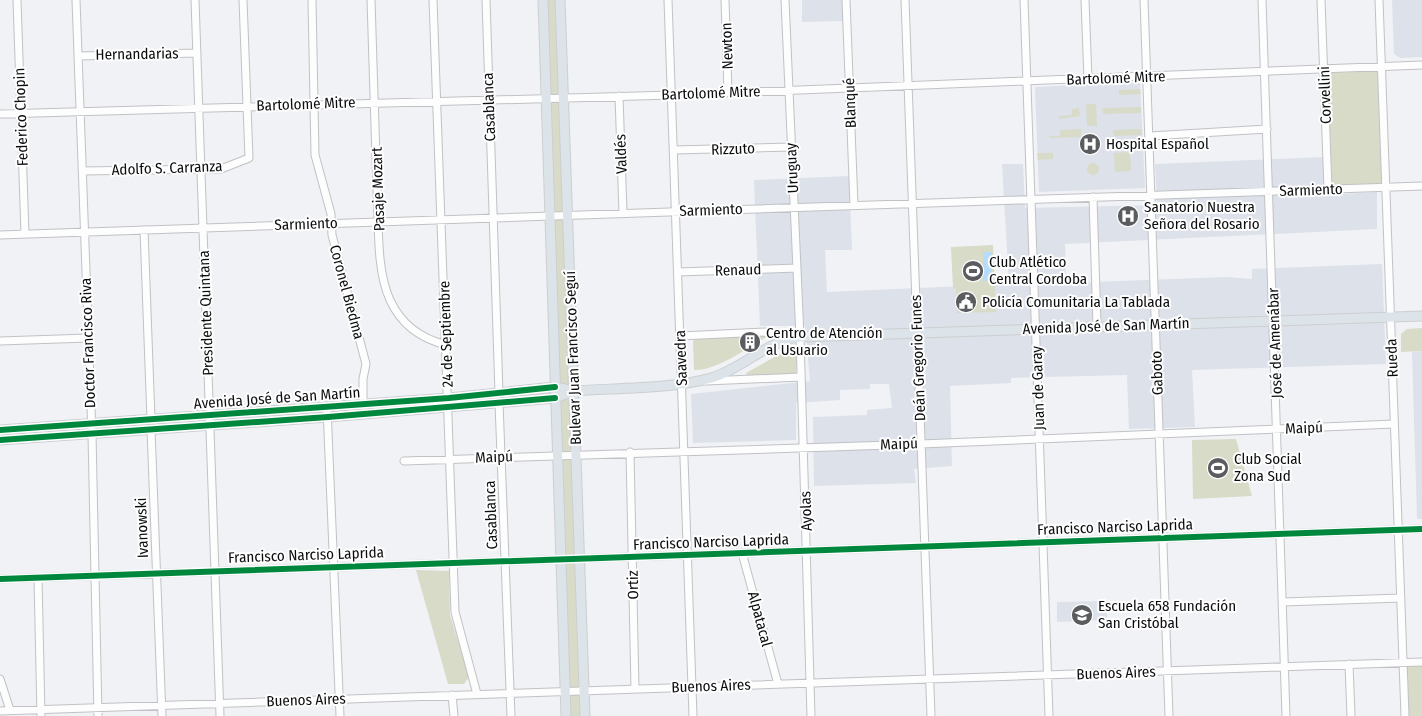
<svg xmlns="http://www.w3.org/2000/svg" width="1422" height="716" font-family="'Fira Sans Condensed',sans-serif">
<rect width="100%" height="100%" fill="#f0f2f5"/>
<path fill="#dde1ea" d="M802,0H843L844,21L802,22Z
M1392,0H1422V57L1400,58L1394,54Z
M1140,82L1145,188L1039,192L1035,87Z
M1325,157L1327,195L1377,192V229L1065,244L1066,283L1226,277L1252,279V269L1382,264L1386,364L1192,370L1195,427L1129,429L1127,375L1011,378V383L950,386L952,466L914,469L916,483L814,486L813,417L867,415V410L892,408L889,384H870V389L840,390V400L796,403V440L693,443L691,394L810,381L805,326H760L754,180L849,176L852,250H825L827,292L1009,284L1002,164H1023L1025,208L1157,205L1155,164Z
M1422,351V519H1417L1412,352Z
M1107,601V620L1057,622V602Z"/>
<path fill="#d8dbc7" d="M543,0H560L585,716H566Z
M1378,71L1382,185L1332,186L1328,73Z
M1140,89L1141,94L1119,95V90Z
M1086,104H1096L1097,126H1087Z
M1141,107V113L1103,114L1102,108Z
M1079,108L1080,116L1059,119V116L1072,115V109Z
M1081,129V137L1049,138V136H1060V130Z
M1142,129V135L1114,136L1113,130Z
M1130,152L1131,171L1115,172L1114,153Z
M1037,153H1053V159L1038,160Z
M1087 169a6 6 0 1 1 12 0a6 6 0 1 1-12 0Z
M993,245L996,312L957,313L956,289L953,288L951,247Z
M1422,328V351L1401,352V334L1407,329Z
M765,335L767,337C747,348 716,371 694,370L693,341L695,339Z
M789,349H793L797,356L796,374L747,376L746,373Z
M1236,439L1252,496L1193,499L1192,440Z
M416,570L449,571L450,615L469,677L464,684H448Z
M1422,662V716H1405L1403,663Z"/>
<path fill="#b5dcf8" d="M983,252H992V281H983Z"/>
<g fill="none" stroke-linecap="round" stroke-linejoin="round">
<g stroke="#c0c2c5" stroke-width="9">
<path id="minor" d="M17,0L25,234
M76,0L92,434L98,716
M195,0L220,716
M312,0L315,155L331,214L332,235L366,364L363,379V405
M371,0C373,63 375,127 377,190C379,223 376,270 390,300C401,324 421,339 447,345
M433,0L455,612L477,694
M486,0L499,393
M668,0L693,716
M725,0L728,92
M785,0L800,337L811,716
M846,0L854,205
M905,0L931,716
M1024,0L1049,716
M1085,0L1088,79
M1144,0L1169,716
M1262,0L1286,716
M1321,0L1328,189
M1379,0L1405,716
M78,56L197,53
M619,96L623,213
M0,114L672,95L1422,65
M1150,136L1267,129
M674,150L791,147
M82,171L221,169L249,158L243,0
M1093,197L1097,326
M144,230L151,419
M0,235L1422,186
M678,272L797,268
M680,336L765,332L778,333L790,338
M0,341L88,338
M706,381L801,377
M499,403L511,716
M327,408L340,716
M151,429L162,716
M630,452L635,689
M404,461L921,444L1394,424
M742,553L778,684
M38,578L41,716
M0,579L1422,529
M1283,602L1401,598
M1349,664L1351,716
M0,679L10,710
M452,695L454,716
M0,711L1422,662"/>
</g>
<g stroke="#cdced0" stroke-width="11">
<path id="major" d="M543,0L566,716
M560,0L585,716
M0,430L449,398L555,387L574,391C614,388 673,389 711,378C742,369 768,340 800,337L1422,316
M0,440L328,417L555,398L574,391"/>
</g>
<use href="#minor" stroke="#fdfdfe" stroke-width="7"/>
<use href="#major" stroke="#dce4e9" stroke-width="9"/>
<g stroke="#fefefe" stroke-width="9">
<path id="cycleway" d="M0,430L449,398L555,387
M0,440L328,417L555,398
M0,579L1422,529"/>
</g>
<use href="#cycleway" stroke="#00873e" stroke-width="6"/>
</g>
<defs>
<g id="hospital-disc" transform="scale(1.125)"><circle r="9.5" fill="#5b5c5f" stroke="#fefefe"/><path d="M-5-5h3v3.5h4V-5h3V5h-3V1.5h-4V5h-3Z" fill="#fff"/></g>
<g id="stadium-disc" transform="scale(1.125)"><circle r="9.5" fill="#5b5c5f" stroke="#fefefe"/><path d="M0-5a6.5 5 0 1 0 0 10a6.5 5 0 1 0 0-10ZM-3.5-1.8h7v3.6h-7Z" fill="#fff"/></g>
<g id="civic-disc" transform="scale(1.125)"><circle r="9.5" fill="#5b5c5f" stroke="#fefefe"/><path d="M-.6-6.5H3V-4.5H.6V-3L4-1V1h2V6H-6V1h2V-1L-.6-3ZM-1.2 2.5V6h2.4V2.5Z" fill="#fff"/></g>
<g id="building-disc" transform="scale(1.125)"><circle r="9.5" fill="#5b5c5f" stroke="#fefefe"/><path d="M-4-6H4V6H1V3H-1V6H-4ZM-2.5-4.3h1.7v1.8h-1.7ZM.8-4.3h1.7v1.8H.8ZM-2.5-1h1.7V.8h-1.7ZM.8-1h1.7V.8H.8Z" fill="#fff"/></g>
<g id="school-disc" transform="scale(1.125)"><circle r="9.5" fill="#5b5c5f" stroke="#fefefe"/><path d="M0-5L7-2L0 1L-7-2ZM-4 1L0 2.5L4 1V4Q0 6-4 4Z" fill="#fff"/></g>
</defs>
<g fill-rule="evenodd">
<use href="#hospital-disc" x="1090" y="144"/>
<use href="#hospital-disc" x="1128" y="216"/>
<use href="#stadium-disc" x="973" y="271"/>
<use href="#civic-disc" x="966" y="302"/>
<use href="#building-disc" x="750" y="342"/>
<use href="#stadium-disc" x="1218" y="468"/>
<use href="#school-disc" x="1082" y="615"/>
</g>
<g text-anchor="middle" stroke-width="4" stroke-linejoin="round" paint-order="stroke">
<g font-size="15" fill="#0b0c0e" stroke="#fefefe">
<text transform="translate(727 46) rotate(-92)" y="5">Newton</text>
<text transform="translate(137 54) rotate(-1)" y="5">Hernandarias</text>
<text transform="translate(1116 78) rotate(-2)" y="5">Bartolomé Mitre</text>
<text transform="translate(711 93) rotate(-2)" y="5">Bartolomé Mitre</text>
<text transform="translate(1325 95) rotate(-92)" y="5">Corvellini</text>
<text transform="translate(850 103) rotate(-92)" y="5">Blanqué</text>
<text transform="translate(306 104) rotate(-2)" y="5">Bartolomé Mitre</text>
<text transform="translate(489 107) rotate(-92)" y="5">Casablanca</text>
<text transform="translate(21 117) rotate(-92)" y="5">Federico Chopin</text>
<text transform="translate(733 149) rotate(-2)" y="5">Rizzuto</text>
<text transform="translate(621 154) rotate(-92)" y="5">Valdés</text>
<text transform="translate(167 168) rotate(-2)" y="5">Adolfo S. Carranza</text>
<text transform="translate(792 168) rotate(-93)" y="5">Uruguay</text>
<text transform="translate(378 189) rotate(-92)" y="5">Pasaje Mozart</text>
<text transform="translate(1311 190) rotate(-2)" y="5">Sarmiento</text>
<text transform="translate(711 210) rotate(-2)" y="5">Sarmiento</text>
<text transform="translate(306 224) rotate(-2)" y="5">Sarmiento</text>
<text transform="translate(738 270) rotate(-2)" y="5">Renaud</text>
<text transform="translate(347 292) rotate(75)" y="5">Coronel Biedma</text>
<text transform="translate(206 313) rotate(-92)" y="5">Presidente Quintana</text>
<text transform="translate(1106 326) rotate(-2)" y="5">Avenida José de San Martín</text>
<text transform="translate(446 334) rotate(-92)" y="5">24 de Septiembre</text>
<text transform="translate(88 343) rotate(-92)" y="5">Doctor Francisco Riva</text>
<text transform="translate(1275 343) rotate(-92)" y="5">José de Amenábar</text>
<text transform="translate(573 358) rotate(-92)" y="5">Bulevar Juan Francisco Seguí</text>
<text transform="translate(681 358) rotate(-92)" y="5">Saavedra</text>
<text transform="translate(918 358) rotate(-92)" y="5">Deán Gregorio Funes</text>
<text transform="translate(1392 358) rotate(-92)" y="5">Rueda</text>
<text transform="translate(1157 373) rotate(-92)" y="5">Gaboto</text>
<text transform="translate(1038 388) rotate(-92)" y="5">Juan de Garay</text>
<text transform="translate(277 398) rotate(-4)" y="5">Avenida José de San Martín</text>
<text transform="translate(1304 428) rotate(-2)" y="5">Maipú</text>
<text transform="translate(899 444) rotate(-2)" y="5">Maipú</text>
<text transform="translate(494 457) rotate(-2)" y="5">Maipú</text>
<text transform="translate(806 511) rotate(-92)" y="5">Ayolas</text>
<text transform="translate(491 515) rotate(-92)" y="5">Casablanca</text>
<text transform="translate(1115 527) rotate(-2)" y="5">Francisco Narciso Laprida</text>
<text transform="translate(142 528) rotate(-92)" y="5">Ivanowski</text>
<text transform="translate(711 542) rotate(-2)" y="5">Francisco Narciso Laprida</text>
<text transform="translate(306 555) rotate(-2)" y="5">Francisco Narciso Laprida</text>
<text transform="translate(633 585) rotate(-91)" y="5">Ortiz</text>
<text transform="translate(760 619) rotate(75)" y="5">Alpatacal</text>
<text transform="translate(1116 673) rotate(-2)" y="5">Buenos Aires</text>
<text transform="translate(711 686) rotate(-2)" y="5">Buenos Aires</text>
<text transform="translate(306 700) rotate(-2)" y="5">Buenos Aires</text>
</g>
<g font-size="15" fill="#0b0c0e" stroke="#fefefe" text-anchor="start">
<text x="1106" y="149">Hospital Español</text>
<text x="1144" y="212">Sanatorio Nuestra<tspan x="1144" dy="17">Señora del Rosario</tspan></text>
<text x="989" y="267">Club Atlético<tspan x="989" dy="17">Central Cordoba</tspan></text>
<text x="982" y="307">Policía Comunitaria La Tablada</text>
<text x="766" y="338">Centro de Atención<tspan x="766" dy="17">al Usuario</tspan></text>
<text x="1234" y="464">Club Social<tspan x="1234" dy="17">Zona Sud</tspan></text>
<text x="1098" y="611">Escuela 658 Fundación<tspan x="1098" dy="17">San Cristóbal</tspan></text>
</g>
</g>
</svg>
